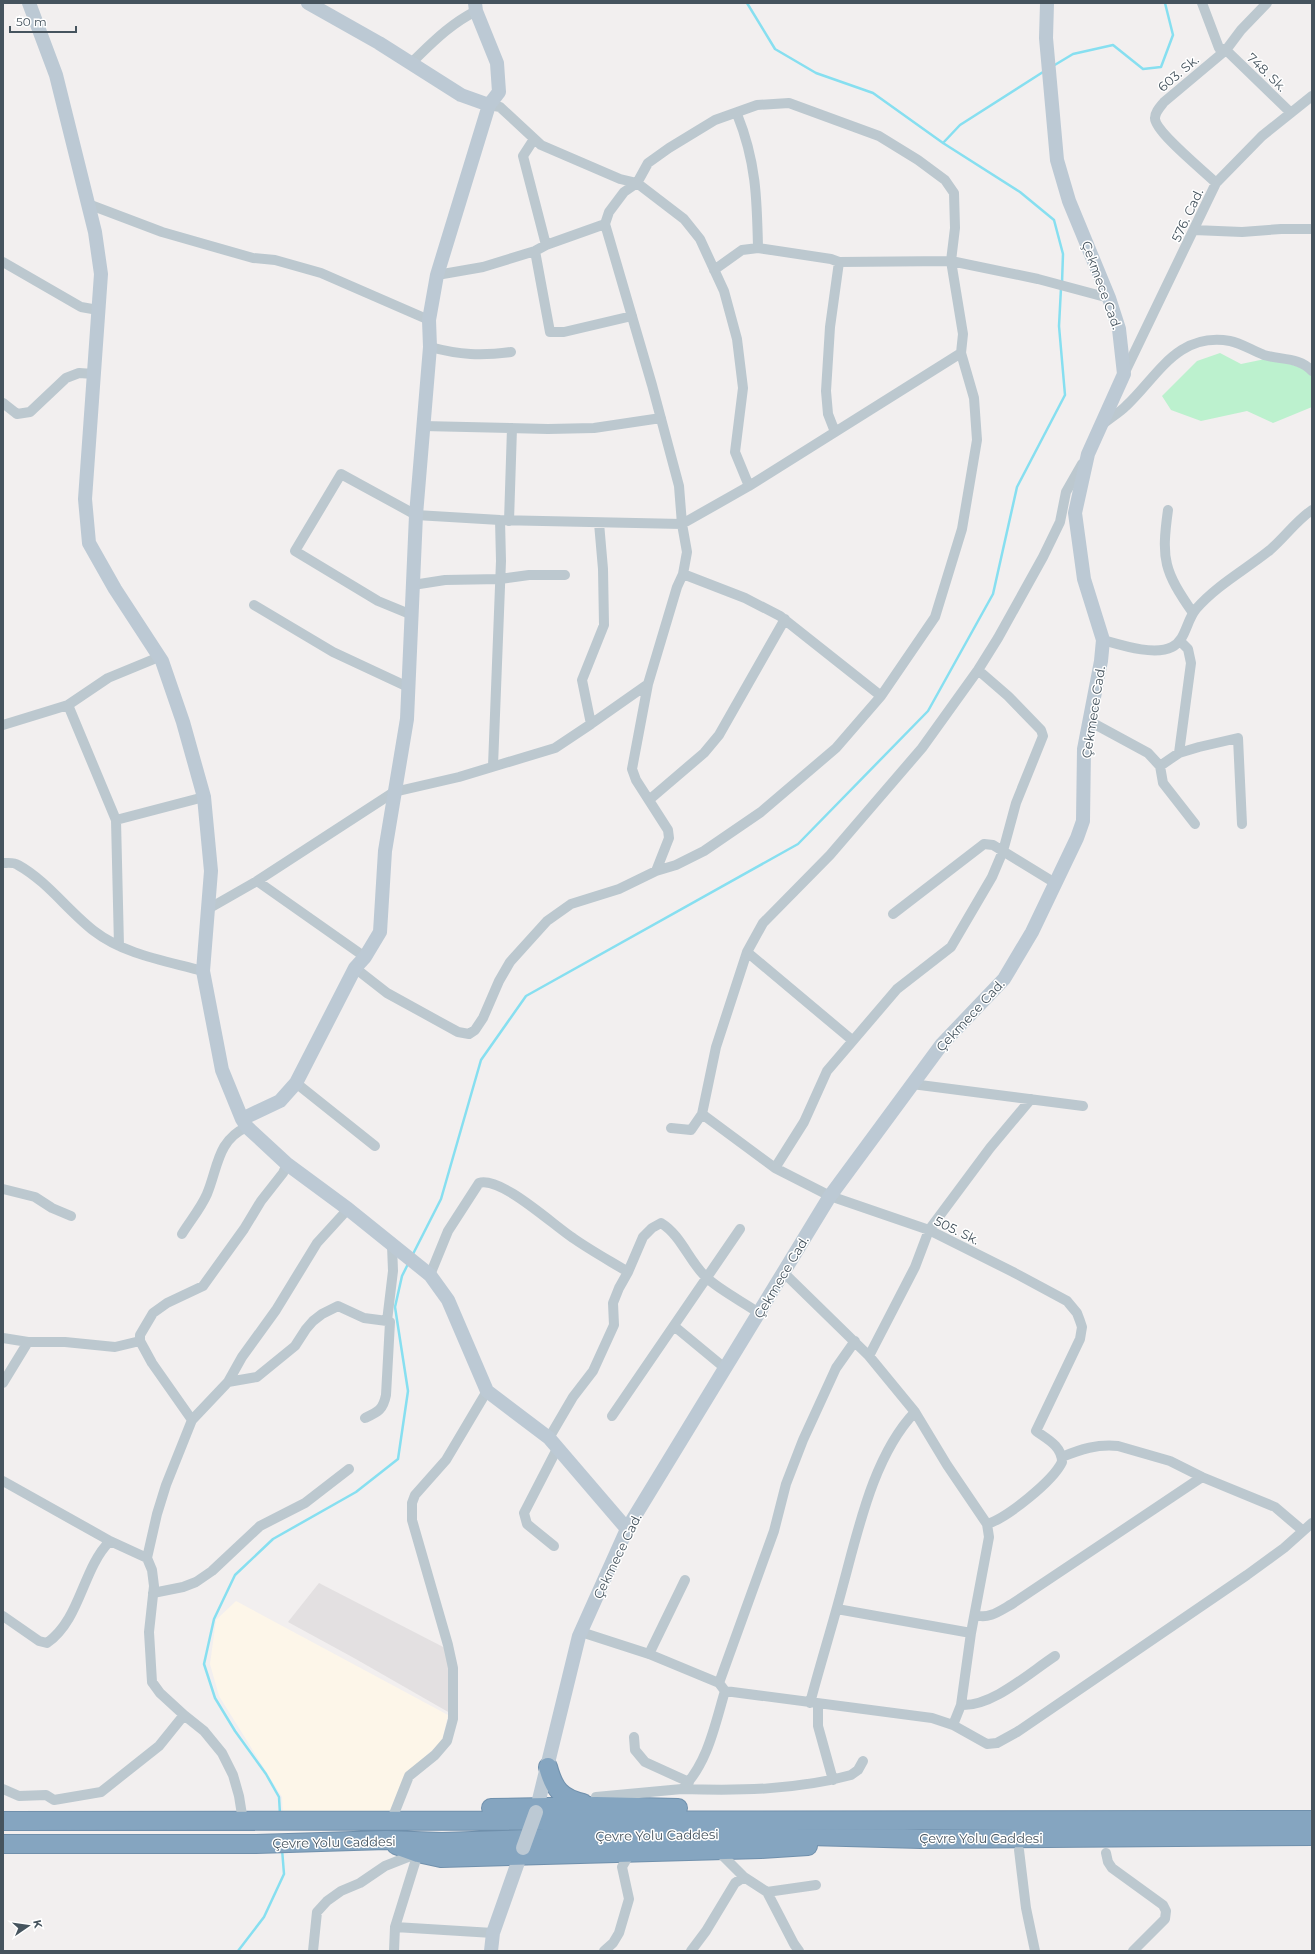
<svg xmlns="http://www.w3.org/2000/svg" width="1315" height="1954" font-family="Montserrat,sans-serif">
<rect width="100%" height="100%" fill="#f2efef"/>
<path fill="#fdf6e9" d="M236,1601L448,1715L442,1741L406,1774L390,1816L283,1818L282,1797L219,1696L210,1664L216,1620Z"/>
<path fill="#e3e0e1" d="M319,1583L451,1651L450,1713L354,1658L288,1622Z"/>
<path fill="#bcf1ce" d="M1220,353L1241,364L1270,358L1312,371V407L1273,423L1247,411L1201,421L1171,410L1162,396L1197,361Z"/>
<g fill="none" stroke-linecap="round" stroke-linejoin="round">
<path stroke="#87dff0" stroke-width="2.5" d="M747,3L775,49L816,73L873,93L943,143L1020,192L1054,220L1063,254L1062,283
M1053,66L1073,54L1113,45L1143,69L1161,67L1173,35L1165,3
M943,143L960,125L1043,72
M412,1256L441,1199L481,1060L526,996L798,844L928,711L993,594L1017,487L1065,395L1059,326L1061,288
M280,1814L279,1797L266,1774L235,1731L215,1698L204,1664L214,1619L235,1575L273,1539L356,1492L398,1459L408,1391L395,1307L402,1276L408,1264
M238,1951L264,1917L284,1874L282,1849"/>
<g stroke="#7090ac" stroke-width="20">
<path id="highway" d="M548,1767C554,1789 561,1798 583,1803
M491,1808L596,1806L678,1808
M3,1821L1312,1820
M3,1844H256L386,1840L442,1842L703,1833L921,1839L1312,1836
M396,1845L418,1853L441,1858L761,1849L808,1846"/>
</g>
<path stroke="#bcc8cf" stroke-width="10" d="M1202,3L1219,48L1226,50L1290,112
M411,63C432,43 450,24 476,11
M737,114C756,161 757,198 758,248
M534,139L523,156L546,245
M1216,183C1205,172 1154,131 1155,118C1155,112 1160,107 1164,102L1226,50L1241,30L1267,3
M88,204L162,232L253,258L275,260L321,273L429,320
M1194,230L1242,232L1281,229H1312
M535,251L550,332H564L632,316
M3,262L81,307L98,310
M714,270L742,250L758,248L831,259L839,262L951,261L1038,279L1109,298
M430,347C460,355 481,356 511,352
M1124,374L1216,183L1262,136L1312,96
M3,403L17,414L30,412L66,378L79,373L94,374
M1102,425C1110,418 1119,413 1126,406C1158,376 1177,332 1230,341C1241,343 1253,351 1264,355C1280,360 1300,357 1312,371
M423,426L548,429L594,428L661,418
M835,432L828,414L826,391L830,327L839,262
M749,486L961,353
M1168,510C1161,560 1164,571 1193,613
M509,521L512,428
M683,574L745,598L780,616L881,696
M413,585L445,580L500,579L529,575H565
M254,605L333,652L408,687
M412,615L378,601L295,551L341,474L416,515L500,520L682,524L749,486L735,452L743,388L737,339L724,291L700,239L684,219L637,183L620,179L541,145L500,107L489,105
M1103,640C1121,645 1154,656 1172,647C1186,640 1186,621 1196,609C1217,585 1245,570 1270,550C1285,537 1296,521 1312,510
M648,684L632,769L636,780L668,830L669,838L656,871
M68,705L116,820L119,946
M1089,721L1148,753L1160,766L1179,753L1199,747L1238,738L1242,824
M591,724L582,680L604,625L603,569L599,523
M3,725L68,705L108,678L159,657
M1179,753L1191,663L1188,649L1180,641
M493,766L501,561L500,520
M1160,766L1163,783L1195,824
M649,800L704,753L719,735L785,619
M116,820L204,797
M3,863C8,863 14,862 18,865C47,881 68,911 94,931C125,955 167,961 203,971
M257,881L365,957
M208,909L257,881L394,792L459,777L555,748L591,724L648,684L677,587L683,574L687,552L682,524L679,486L652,385L605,224
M893,914L984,844L993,845L1055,883
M747,952L852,1040
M355,968L387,993L458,1032L469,1034L475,1030L483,1018L499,981L510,962L547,921L571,904L619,889L656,871L676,865L704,851L761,812L836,748L881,696L935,617L962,529L977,440L974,398L961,353L963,334L951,261L955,228L954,193L945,180L918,160L879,136L789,103L757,105L715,120L669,148L648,163L637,183L624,192L609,212L605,224L546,245L535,251L483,267L437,275
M296,1083L375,1146
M912,1084L1083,1106
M702,1114L775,1168L830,1196L929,1230L1013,1272L1067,1301L1077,1313L1080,1321L1082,1327L1080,1339L1036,1431C1047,1439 1062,1446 1062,1462C1053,1481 1007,1518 987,1524
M671,1128L691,1130L702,1114L716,1047L747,952L763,923L830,855L922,748L978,670L998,638L1043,557L1060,522L1066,492L1082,464
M775,1168L804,1122L827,1071L897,989L951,947L992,877L1003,851L1016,803L1043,736L1041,730L1008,696L978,670
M3,1189L35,1197L52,1208L71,1216
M182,1234C190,1221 201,1208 207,1194C218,1168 217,1140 247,1127
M784,1273L869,1356L915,1412L947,1465L987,1524L989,1537L971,1633L961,1705L953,1725
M430,1275L448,1231L479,1183C501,1176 553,1225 573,1238C590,1250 610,1261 628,1272
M674,1326L726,1369
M3,1338L28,1342H65L115,1347L140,1341
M869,1356L915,1267L929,1230L990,1148L1031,1099
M228,1382L257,1377L295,1346L306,1329L313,1321L322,1314L338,1306L364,1318L387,1321
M3,1383L28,1342
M612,1416L740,1229
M365,1418C378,1412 383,1410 386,1395L390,1322L387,1321L393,1271L392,1245
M192,1420L152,1363L140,1341V1335L153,1313L167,1303L203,1286L244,1229L261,1201L283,1173L287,1164
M549,1438L573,1397L593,1371L614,1325L613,1303L619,1288L628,1272L643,1237L652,1228L661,1223C682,1236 689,1262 707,1278C720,1290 743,1302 759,1313
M1062,1457C1081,1449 1097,1444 1118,1446L1170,1461L1202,1477L1275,1507L1302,1530
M3,1481L110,1541
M554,1546L527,1524L524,1513L558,1447
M153,1593L183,1587L196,1582L212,1571L260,1526L305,1503L349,1469
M837,1609L971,1633
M976,1615C988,1620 1001,1610 1012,1604L1202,1477
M3,1616L39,1641L47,1643C81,1619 82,1569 110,1541L147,1558
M581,1632L649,1654L719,1683
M649,1654L685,1580
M725,1691L932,1718L953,1725L987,1744L997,1743L1017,1732L1247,1575L1284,1548L1312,1523
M810,1703C820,1665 832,1627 842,1589C858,1531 873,1456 915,1412
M818,1704V1726L833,1780
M961,1705C992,1707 1029,1673 1055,1656
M634,1737L635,1750L645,1762L689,1782
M3,1789L19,1796L46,1795L54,1800L101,1792L159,1746L184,1715
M682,1789C739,1791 796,1790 851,1775L858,1770L863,1761
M596,1806V1797L682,1789C708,1763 715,1724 725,1691L719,1683L774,1531L786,1484L803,1440L836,1368L855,1341
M392,1819L409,1776L435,1755L447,1741L453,1719V1668L448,1645L412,1520V1503L415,1495L446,1460L487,1391
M243,1821L239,1796L233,1775L222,1753L204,1731L184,1715L160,1693L152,1682L149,1632L154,1586L152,1570L147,1558L157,1514L166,1485L192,1420L228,1382L242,1357L276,1310L317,1243L348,1209
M717,1850L744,1877L767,1892L794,1944L799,1951
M1019,1850L1026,1908L1035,1951
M1106,1853L1108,1862L1112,1868L1163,1905L1166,1911L1165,1919L1133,1951
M767,1892L816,1885
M395,1927L418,1853
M313,1951L317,1912L327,1901L341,1891L360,1883L385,1866L418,1853
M394,1951L395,1927L493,1933
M604,1951L613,1943L619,1933L629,1899L622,1867L630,1853
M691,1951L706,1931L735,1883L744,1877"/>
<path stroke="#bcc9d4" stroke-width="14" d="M29,3L56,75L95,232L101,274L85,499L89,543L115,589L162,661L183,722L204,797L211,871L203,971L222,1070L242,1119L247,1127L287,1164L348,1209L430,1275L448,1300L487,1391L549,1438L627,1529
M308,3L379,43L461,95L489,105
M242,1119L280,1101L296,1083L355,968L365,957L380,932L385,851L407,719L416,515L430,347L429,320L437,275L489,105L499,92L497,63L476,11L475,3
M536,1812L579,1636L627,1529L830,1196L942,1044L1004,979L1032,932L1077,838L1083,821L1084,749L1101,661L1103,640L1084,579L1075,513L1088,454L1124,374L1119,329L1109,298L1069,201L1057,160L1046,38L1047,3
M491,1951L493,1933L523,1848"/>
<use href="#highway" stroke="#85a5c0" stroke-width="18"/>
<path stroke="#bcc9d4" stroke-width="14" d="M523,1848L536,1812"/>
</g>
<g text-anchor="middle" stroke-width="3" stroke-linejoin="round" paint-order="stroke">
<g font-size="13" fill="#46545e" stroke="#fff">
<text transform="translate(1267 72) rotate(44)" y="5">748. Sk.</text>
<text transform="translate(1178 73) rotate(-40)" y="5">603. Sk.</text>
<text transform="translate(1187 215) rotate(-65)" y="5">576. Cad.</text>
<text transform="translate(1102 285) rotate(70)" y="5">Çekmece Cad.</text>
<text transform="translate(1093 712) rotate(-81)" y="5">Çekmece Cad.</text>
<text transform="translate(970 1015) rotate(-47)" y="5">Çekmece Cad.</text>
<text transform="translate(957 1230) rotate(26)" y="5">505. Sk.</text>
<text transform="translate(781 1277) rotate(-59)" y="5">Çekmece Cad.</text>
<text transform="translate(617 1556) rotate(-64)" y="5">Çekmece Cad.</text>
<text transform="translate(657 1835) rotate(-1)" y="5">Çevre Yolu Caddesi</text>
<text x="981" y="1843">Çevre Yolu Caddesi</text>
<text transform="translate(334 1842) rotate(-1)" y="5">Çevre Yolu Caddesi</text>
</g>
</g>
<rect width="1315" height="1954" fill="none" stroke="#46545e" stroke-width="8"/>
<g transform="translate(28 1926) rotate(77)" stroke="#ffffff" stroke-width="3" paint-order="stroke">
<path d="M0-3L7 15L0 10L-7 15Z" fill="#46545e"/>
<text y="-6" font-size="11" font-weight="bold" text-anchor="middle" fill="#46545e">K</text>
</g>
<path d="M10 26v6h66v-6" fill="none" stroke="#46545e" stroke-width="2"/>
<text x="16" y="26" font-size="12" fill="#46545e" stroke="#ffffff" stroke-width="3" paint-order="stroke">50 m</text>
</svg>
